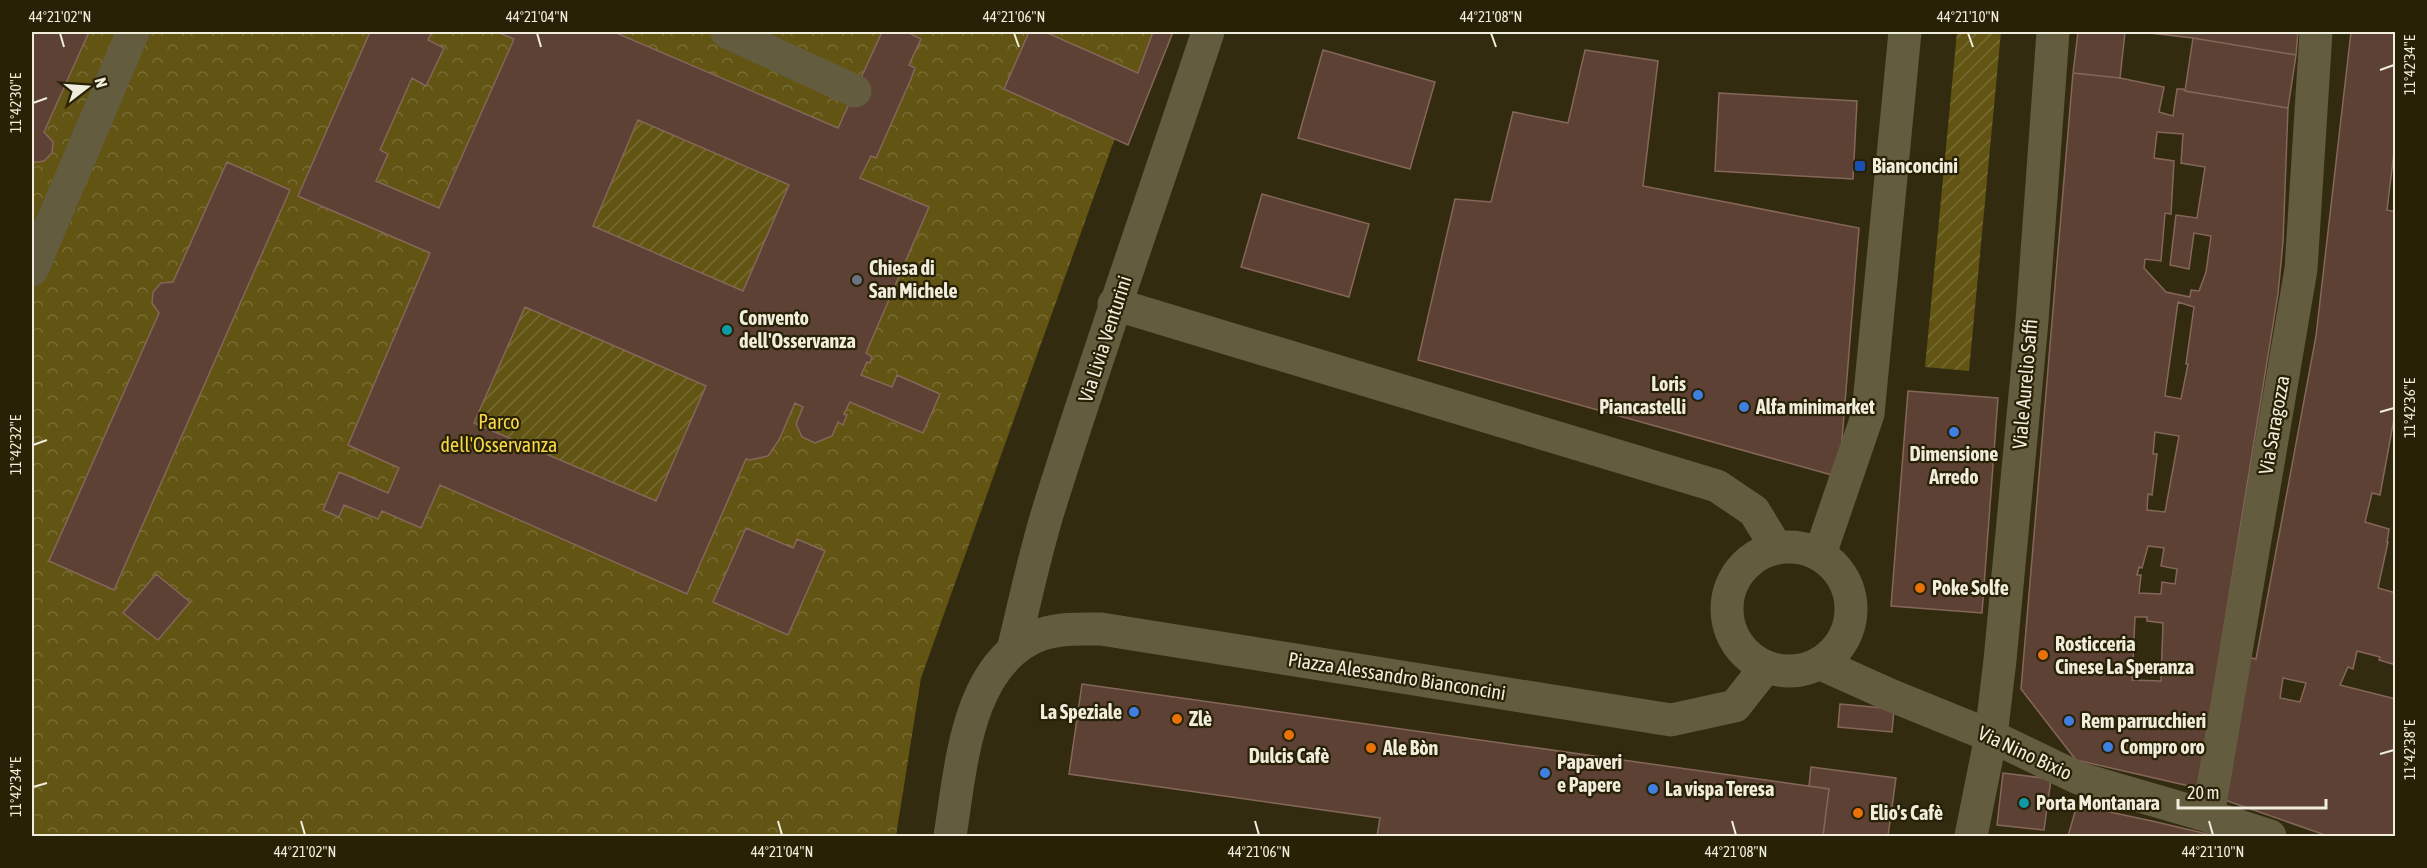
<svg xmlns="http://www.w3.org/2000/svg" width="2427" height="868" font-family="'Asap Condensed',sans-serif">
<defs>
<pattern id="park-crowns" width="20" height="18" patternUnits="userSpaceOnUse" patternTransform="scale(1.5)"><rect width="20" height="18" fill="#625413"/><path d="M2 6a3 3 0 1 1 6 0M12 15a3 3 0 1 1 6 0" fill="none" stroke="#796d35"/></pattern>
<pattern id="garden-furrows" width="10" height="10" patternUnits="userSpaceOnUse" patternTransform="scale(1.5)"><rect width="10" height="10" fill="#625413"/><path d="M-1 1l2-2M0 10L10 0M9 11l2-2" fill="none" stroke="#796d35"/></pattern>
</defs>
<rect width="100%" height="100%" fill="#322b10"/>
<path fill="url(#park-crowns)" d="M32,32H1153L921,678L896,836H32Z"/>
<path fill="url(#garden-furrows)" d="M1957,32H2001L1969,371L1925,367Z
M638,120L789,185L743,291L593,226Z
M525,307L706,386L656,501L474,423Z"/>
<path fill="#5c4134" stroke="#856759" stroke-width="1.5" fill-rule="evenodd" d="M32,32H89L44,132L53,142L52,153L44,161L38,162H32Z
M370,32H432L428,40L444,48L426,86L412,78L380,150L388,154L376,181L439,208L514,39L497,32H614L838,128L882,32H907L921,39L909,65L915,68L911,79L876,158L871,156L860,178L929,207L866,353L872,357L870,363L867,362L861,375L892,387L897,375L940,394L923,433L850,402L844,414L847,415L843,425L838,422L832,436L815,443L802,437L796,424L803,407L795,403L779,440L768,456L750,460L746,459L687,594L440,485L421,528L382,511L378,519L344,505L339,517L323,510L339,472L388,493L399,468L348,445L430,253L298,196ZM638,120L789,185L743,291L593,226ZM525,307L706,386L656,501L474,423Z
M1029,32H1045L1138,73L1153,32H1173L1128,145L1004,89Z
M2078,32H2125L2120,78L2073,73Z
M2141,32H2298L2296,55L2193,38Z
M2351,32H2396V136L2387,210L2396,212V408L2380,495L2372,493L2365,522L2389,529L2387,542H2388L2378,588L2396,593V665L2379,660L2380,657L2357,651L2353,669L2348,667L2340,685L2396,699V836H2328L2219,798L2247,657L2256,659L2316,336ZM2283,678L2306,683L2300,702L2280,698Z
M2193,38L2296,55L2288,108L2185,91Z
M1323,50L1435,82L1410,169L1298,138Z
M1585,50L1658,61L1643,186L1859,228L1839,477L1418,360L1455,199L1491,202L1513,112L1568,123Z
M2073,73L2120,78L2164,87L2159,112L2173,116L2177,89H2183L2185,91L2288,108L2283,242L2278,294L2198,788L2076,760L2021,689ZM2157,132L2183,134L2181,163L2205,167L2197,218L2176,215L2170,265L2189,269L2194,233L2211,236L2206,272L2199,291L2191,290L2190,297L2166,292L2144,268L2145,259L2161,261L2165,213L2171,214L2174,161L2154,158ZM2178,302L2194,307L2186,364H2188L2181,399L2165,396ZM2155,432L2179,436L2165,512L2147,510L2148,494L2152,495L2157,454H2153ZM2148,546L2164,548L2161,566L2177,569L2175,584L2162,582L2161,594L2139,593L2141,575H2137L2139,567L2142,568ZM2135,617H2147V621L2163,623L2161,681L2132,680Z
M1719,93L1857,101L1853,179L1715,171Z
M227,162L290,190L114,590L49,561L159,313L152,303L153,292L161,283L173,282Z
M1262,194L1369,224L1349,297L1241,267Z
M1908,391L1998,398L1982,613L1891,606Z
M746,528L793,548L797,539L825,551L788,635L713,602Z
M156,574L190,602L158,640L123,613Z
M1082,684L1829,789L1823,836H1377L1380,818L1069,774Z
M1840,704L1894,709L1892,732L1838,727Z
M1811,767L1896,778L1888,836H1823L1829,789L1809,786Z
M2003,773L2051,779L2044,830L1997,825Z
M2077,805L2152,821L2216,836H2068Z"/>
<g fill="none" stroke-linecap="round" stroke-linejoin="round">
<path stroke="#635c3f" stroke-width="33" d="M727,32L855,91
M32,270L133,32
M1114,304L1717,486L1754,511L1776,547
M1727 609a62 62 0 1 1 124 0a62 62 0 1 1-124 0Z
M1820,554L1868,414L1905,32
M1013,650C1025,602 1035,552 1050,505C1100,346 1156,189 1208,32
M1821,664L1890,695L1991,736L2078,778L2208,816L2270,836
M2208,816L2301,269L2316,32
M950,836C961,769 966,661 1042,634C1061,628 1082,629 1101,629L1671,720L1735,706L1765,668
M1971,836L1991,736L2000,660L2032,321L2053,32"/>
</g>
<path fill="none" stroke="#f0eddc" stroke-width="2" d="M60,33L64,47M537,33L541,47M1014,33L1019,47M1491,33L1496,47M1968,33L1973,47M2380,70L2394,65M33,103L47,98M2380,412L2394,408M33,445L47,440M2380,754L2394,750M33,787L47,783M301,821L305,835M778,821L782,835M1255,821L1259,835M1732,821L1736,835M2209,821L2213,835"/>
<rect fill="#1a4fb4" stroke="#282106" stroke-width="2" x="1854" y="160" width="12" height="12" rx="3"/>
<circle fill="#6b7280" stroke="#282106" stroke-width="2" cx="857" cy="280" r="6"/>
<g fill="#0f9aa8" stroke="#282106" stroke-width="2">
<circle cx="727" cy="330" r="6"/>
<circle cx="2024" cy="803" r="6"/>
</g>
<g fill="#3f7fe0" stroke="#282106" stroke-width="2">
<circle cx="1698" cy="395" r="6"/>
<circle cx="1744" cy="407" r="6"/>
<circle cx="1954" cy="432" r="6"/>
<circle cx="1134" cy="712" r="6"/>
<circle cx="2069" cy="721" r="6"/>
<circle cx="2108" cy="747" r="6"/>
<circle cx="1545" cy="773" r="6"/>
<circle cx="1653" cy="789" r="6"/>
</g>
<g fill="#e8710a" stroke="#282106" stroke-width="2">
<circle cx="1920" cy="588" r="6"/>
<circle cx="2043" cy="655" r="6"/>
<circle cx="1177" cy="719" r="6"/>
<circle cx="1289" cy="735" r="6"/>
<circle cx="1371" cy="748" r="6"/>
<circle cx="1858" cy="813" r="6"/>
</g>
<g text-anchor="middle" stroke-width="4.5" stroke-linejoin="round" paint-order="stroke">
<g font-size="20" font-weight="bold" fill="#f0eddc" stroke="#282106" text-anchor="start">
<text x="1872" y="173">Bianconcini</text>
<text x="869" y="275">Chiesa di<tspan x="869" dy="23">San Michele</tspan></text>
<text x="739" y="325">Convento<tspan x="739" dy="23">dell'Osservanza</tspan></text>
<text x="1686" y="391" text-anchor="end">Loris<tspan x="1686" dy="23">Piancastelli</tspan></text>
<text x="1756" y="414">Alfa minimarket</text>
<text x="1954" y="461" text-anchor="middle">Dimensione<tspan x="1954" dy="23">Arredo</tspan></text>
<text x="1932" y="595">Poke Solfe</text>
<text x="2055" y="651">Rosticceria<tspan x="2055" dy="23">Cinese La Speranza</tspan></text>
<text x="1122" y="719" text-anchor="end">La Speziale</text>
<text x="1189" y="726">Zlè</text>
<text x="2081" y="728">Rem parrucchieri</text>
<text x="2120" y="754">Compro oro</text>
<text x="1383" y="755">Ale Bòn</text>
<text x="1289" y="763" text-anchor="middle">Dulcis Cafè</text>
<text x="1557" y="769">Papaveri<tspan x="1557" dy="23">e Papere</tspan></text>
<text x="1665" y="796">La vispa Teresa</text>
<text x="2036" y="810">Porta Montanara</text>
<text x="1870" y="820">Elio's Cafè</text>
</g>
<g font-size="20" fill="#f0eddc" stroke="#282106">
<text transform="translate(1105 339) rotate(-72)" y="7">Via Livia Venturini</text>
<text transform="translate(2025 384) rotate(-85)" y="7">Viale Aurelio Saffi</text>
<text transform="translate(2274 425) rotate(-80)" y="7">Via Saragozza</text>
<text transform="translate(1397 676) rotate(9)" y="7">Piazza Alessandro Bianconcini</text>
<text transform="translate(2025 753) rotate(25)" y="7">Via Nino Bixio</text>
</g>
<g font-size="20" fill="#f9d94a" stroke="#282106">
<text x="499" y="429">Parco<tspan x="499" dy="23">dell'Osservanza</tspan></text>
</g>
</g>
<rect width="2427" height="868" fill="none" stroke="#282106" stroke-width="66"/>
<g transform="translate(87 87) rotate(73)" stroke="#282106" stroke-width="4.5" paint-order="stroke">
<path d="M0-4.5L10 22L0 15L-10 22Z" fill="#f0eddc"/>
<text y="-9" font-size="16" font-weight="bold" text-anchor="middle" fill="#f0eddc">N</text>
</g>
<path d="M2178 799v9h148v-9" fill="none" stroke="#f0eddc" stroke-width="3"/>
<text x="2187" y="799" font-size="18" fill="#f0eddc" stroke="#282106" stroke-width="4.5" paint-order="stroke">20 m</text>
<rect x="33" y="33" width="2361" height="802" fill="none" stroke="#f0eddc" stroke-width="2"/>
<g font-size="15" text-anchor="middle" fill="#f0eddc">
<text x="60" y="22">44°21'02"N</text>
<text x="537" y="22">44°21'04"N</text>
<text x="1014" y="22">44°21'06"N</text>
<text x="1491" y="22">44°21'08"N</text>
<text x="1968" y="22">44°21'10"N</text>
<text transform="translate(2410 65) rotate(-90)" y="5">11°42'34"E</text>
<text transform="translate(16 103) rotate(-90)" y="5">11°42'30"E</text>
<text transform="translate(2410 408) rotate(-90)" y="5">11°42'36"E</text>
<text transform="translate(16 445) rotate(-90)" y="5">11°42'32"E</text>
<text transform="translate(2410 750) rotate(-90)" y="5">11°42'38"E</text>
<text transform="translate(16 787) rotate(-90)" y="5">11°42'34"E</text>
<text x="305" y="857">44°21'02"N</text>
<text x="782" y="857">44°21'04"N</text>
<text x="1259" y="857">44°21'06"N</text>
<text x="1736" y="857">44°21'08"N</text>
<text x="2213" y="857">44°21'10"N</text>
</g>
</svg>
